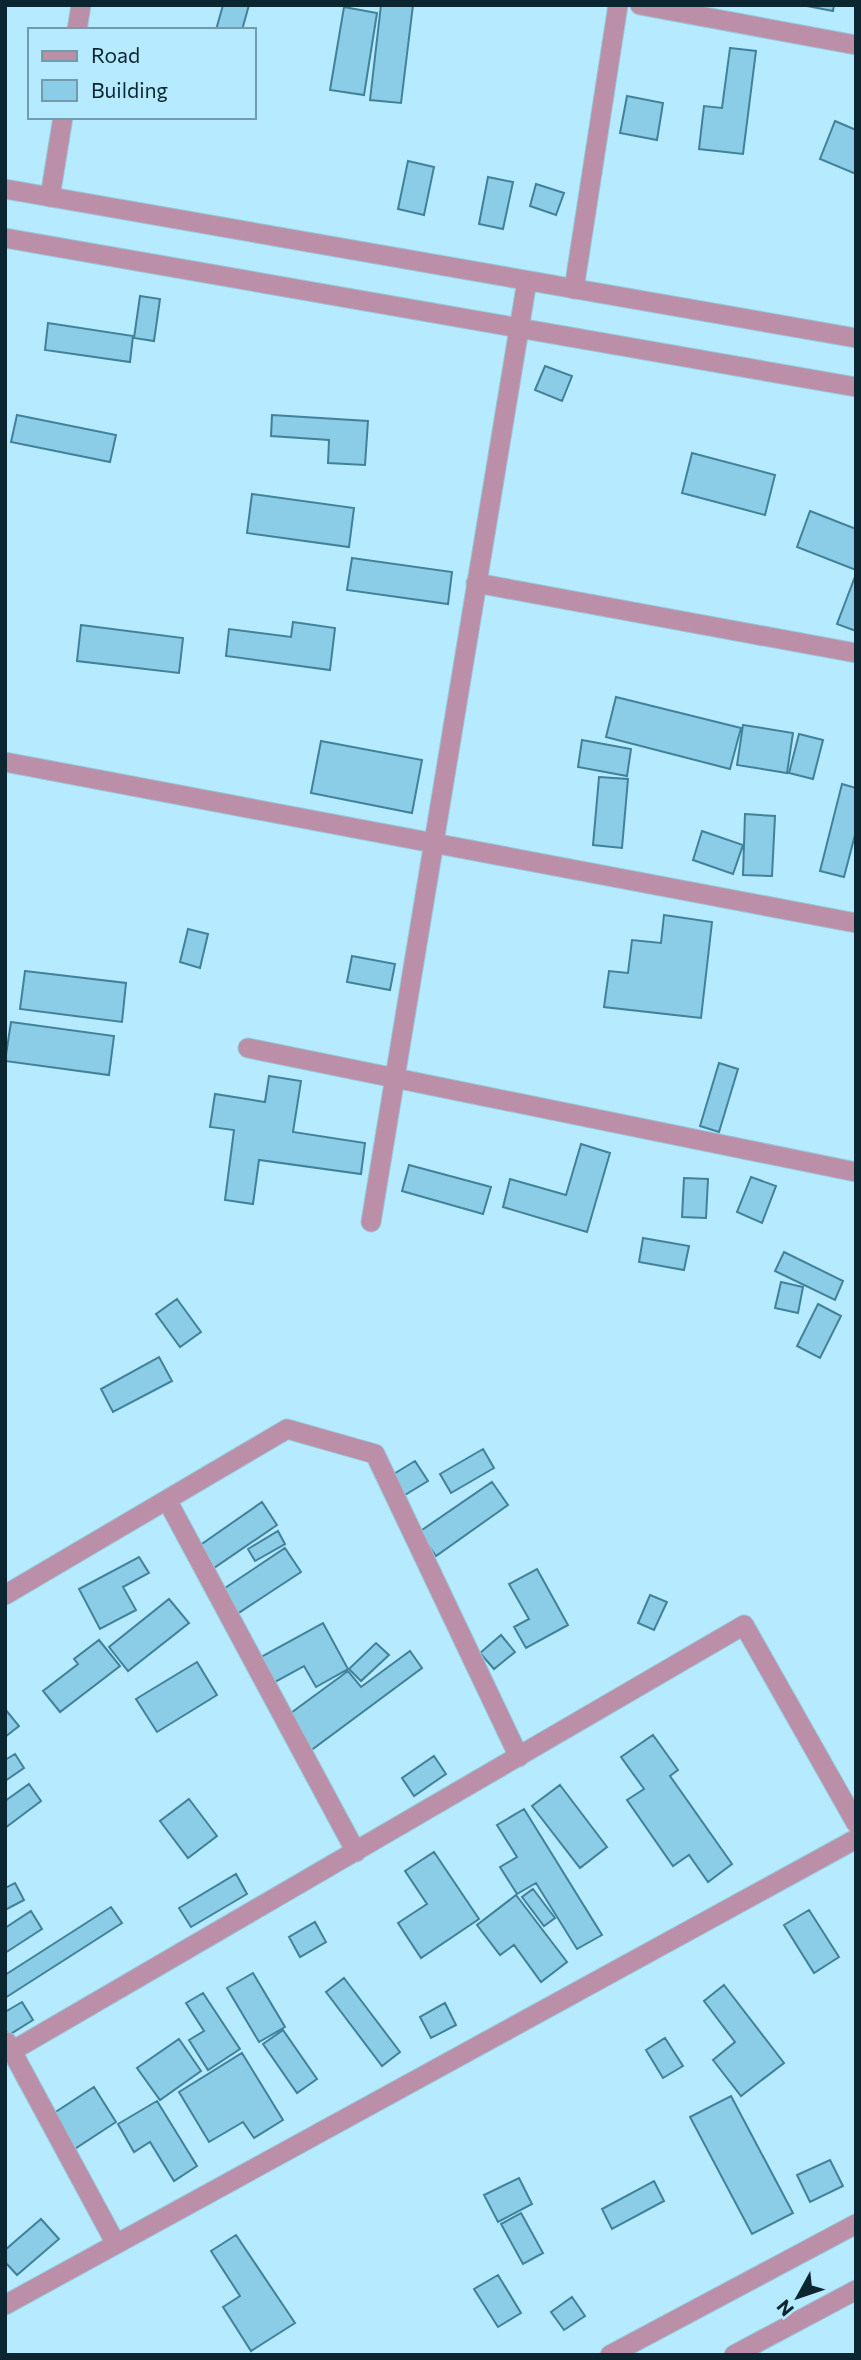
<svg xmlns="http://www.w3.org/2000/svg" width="861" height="2360" font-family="Commissioner,sans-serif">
<rect width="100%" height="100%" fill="#b6eaff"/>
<path fill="#8bcce6" stroke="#41829a" stroke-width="2" d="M223,5H249L242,30H216Z
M381,5H413L401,103L370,100Z
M802,5H834L833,11Z
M344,7L377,13L364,95L330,90Z
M730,48L756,51L743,154L699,149L704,106L722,108Z
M627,96L663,103L657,140L620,133Z
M835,121L856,130V174L820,159Z
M408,161L434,167L424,215L398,209Z
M488,177L513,182L503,229L479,224Z
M536,184L564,193L556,215L530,206Z
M140,296L160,299L154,341L134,338Z
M48,323L133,336L130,362L45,350Z
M545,366L572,376L562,401L535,390Z
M17,415L116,435L110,462L11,442Z
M272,415L368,421L365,465L328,463L329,440L271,436Z
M692,453L775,475L765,515L682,493Z
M252,494L354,508L349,547L247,533Z
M810,511L856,529V570L797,547Z
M352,558L452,572L448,604L347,590Z
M856,574V631L837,624Z
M293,622L335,628L330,670L226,656L229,629L291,637Z
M81,625L183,638L179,673L77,661Z
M616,697L741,728L730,769L606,737Z
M743,725L793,733L787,773L737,765Z
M799,734L823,740L813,779L789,773Z
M582,740L631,749L627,776L578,767Z
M321,741L422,760L412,813L311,793Z
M599,777L628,779L622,848L593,845Z
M842,784L856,788V831L844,877L820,871Z
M745,814L775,816L772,876L743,875Z
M702,831L743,845L733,874L693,860Z
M664,915L712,922L701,1018L604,1007L609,971L628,973L632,940L661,943Z
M188,929L208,934L200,968L180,962Z
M352,956L395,964L390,990L347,982Z
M25,971L126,983L122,1022L20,1009Z
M11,1022L114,1036L109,1075L5,1061Z
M719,1063L738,1069L719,1132L700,1126Z
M269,1076L301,1081L293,1132L365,1143L361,1174L259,1160L253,1204L225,1200L234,1130L210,1127L215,1094L265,1102Z
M581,1144L610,1153L587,1232L503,1207L510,1179L566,1195Z
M409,1165L491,1187L483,1214L402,1191Z
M751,1177L776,1186L762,1223L737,1212Z
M684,1178L708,1179L706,1218L682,1217Z
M643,1238L689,1246L684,1270L639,1262Z
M784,1252L843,1281L835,1300L775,1271Z
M781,1282L803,1287L798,1313L775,1308Z
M177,1299L201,1332L180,1347L156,1314Z
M818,1304L841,1316L820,1358L797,1346Z
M159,1357L172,1381L113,1412L101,1389Z
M483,1449L494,1468L451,1493L440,1474Z
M415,1461L428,1481L405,1495L392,1475Z
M492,1482L508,1505L436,1556L419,1532Z
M262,1502L277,1525L211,1570L196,1548Z
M278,1531L285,1544L255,1561L248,1549Z
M285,1548L301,1572L234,1616L219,1592Z
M139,1557L149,1573L123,1587L136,1610L100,1629L79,1589Z
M537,1569L568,1625L526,1648L514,1627L529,1619L509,1584Z
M650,1595L667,1602L654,1630L638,1623Z
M169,1599L189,1623L128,1671L109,1647Z
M323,1623L348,1669L316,1687L304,1666L266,1687L252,1662Z
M501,1635L515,1652L494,1669L480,1653Z
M99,1640L120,1666L60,1712L43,1691L78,1664L74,1659Z
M376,1643L389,1655L361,1681L349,1669Z
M410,1651L422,1668L306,1754L280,1721L348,1671L361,1687Z
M197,1662L217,1695L157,1732L136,1699Z
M5,1709L19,1726L5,1737Z
M653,1735L678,1770L670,1776L732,1864L708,1882L689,1855L673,1866L627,1800L644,1789L621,1757Z
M15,1754L24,1768L5,1781V1760Z
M434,1756L446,1774L414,1796L402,1778Z
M29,1784L41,1801L5,1828V1801Z
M560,1785L607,1847L580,1868L532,1806Z
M189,1799L217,1836L188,1858L160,1821Z
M524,1809L602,1935L577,1949L536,1883L517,1894L500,1867L517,1857L497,1825Z
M434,1852L479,1919L421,1958L398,1923L427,1904L405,1871Z
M236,1874L247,1894L191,1927L179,1908Z
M15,1883L24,1900L5,1910V1888Z
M533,1889L555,1918L544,1926L522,1897Z
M516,1895L567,1962L541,1982L514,1945L500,1955L477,1925Z
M111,1907L122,1923L5,1998V1975Z
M809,1910L839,1957L814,1973L784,1925Z
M31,1911L42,1929L5,1953V1928Z
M315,1922L326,1942L300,1957L289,1937Z
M253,1973L285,2027L259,2042L227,1988Z
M344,1978L400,2052L382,2066L326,1992Z
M724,1985L784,2063L741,2096L713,2060L735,2042L704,2001Z
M203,1993L240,2049L208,2070L189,2040L204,2031L186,2003Z
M22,2002L33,2020L9,2035L5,2030V2012Z
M445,2003L456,2025L431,2038L420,2017Z
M283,2030L317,2079L297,2093L263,2044Z
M665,2038L683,2066L663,2078L646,2050Z
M179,2039L201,2071L160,2100L137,2068Z
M242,2053L283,2120L254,2138L243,2122L209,2142L179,2092Z
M94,2087L116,2122L73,2150L51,2115Z
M731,2096L793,2213L752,2234L690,2117Z
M157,2101L197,2166L174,2181L150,2142L134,2152L118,2124Z
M830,2160L843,2186L810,2202L797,2175Z
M519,2178L532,2204L498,2222L484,2195Z
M654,2181L664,2201L612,2229L602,2209Z
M521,2213L543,2253L523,2264L501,2224Z
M41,2219L59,2239L17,2275L5,2262V2250Z
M236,2235L295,2323L251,2351L223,2307L240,2296L211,2251Z
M498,2275L521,2313L498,2327L474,2289Z
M572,2297L585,2316L564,2330L551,2312Z"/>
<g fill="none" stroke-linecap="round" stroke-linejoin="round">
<g stroke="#97c7da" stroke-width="21">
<path id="minor" d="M640,5L856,45
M77,30L81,5
M50,197L63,117
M574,289L618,5
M476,583L856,653
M5,762L856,923
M248,1048L856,1172
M371,1222L527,281
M167,1500L356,1852
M5,1595L287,1429L375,1454L519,1757
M7,2042L116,2244
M12,2051L744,1625L856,1823
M5,2305L856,1839"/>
</g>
<g stroke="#97c7da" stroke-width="21">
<path id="tertiary" d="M5,189L856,338
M5,238L856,387
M610,2355L856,2224
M734,2355L856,2290"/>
</g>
<use href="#minor" stroke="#bc8fa8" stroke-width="19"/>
<use href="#tertiary" stroke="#bc8fa8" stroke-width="19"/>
</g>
<rect width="861" height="2360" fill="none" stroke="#0b2630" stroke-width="14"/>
<rect x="28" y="28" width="228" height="91" fill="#b6eaff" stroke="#729cac" stroke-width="2"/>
<rect x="42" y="51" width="35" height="10" fill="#bc8fa8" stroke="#729cac" stroke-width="2"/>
<text x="91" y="63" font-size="21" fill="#0b2630">Road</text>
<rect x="42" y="80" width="35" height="21" fill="#8bcce6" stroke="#729cac" stroke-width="2"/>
<text x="91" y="98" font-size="21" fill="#0b2630">Building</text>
<g transform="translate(798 2297) rotate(230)" stroke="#b6eaff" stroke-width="5" paint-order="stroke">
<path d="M0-5L12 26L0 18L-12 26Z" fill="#0b2630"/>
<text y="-10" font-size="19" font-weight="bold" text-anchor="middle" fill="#0b2630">N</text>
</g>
</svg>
